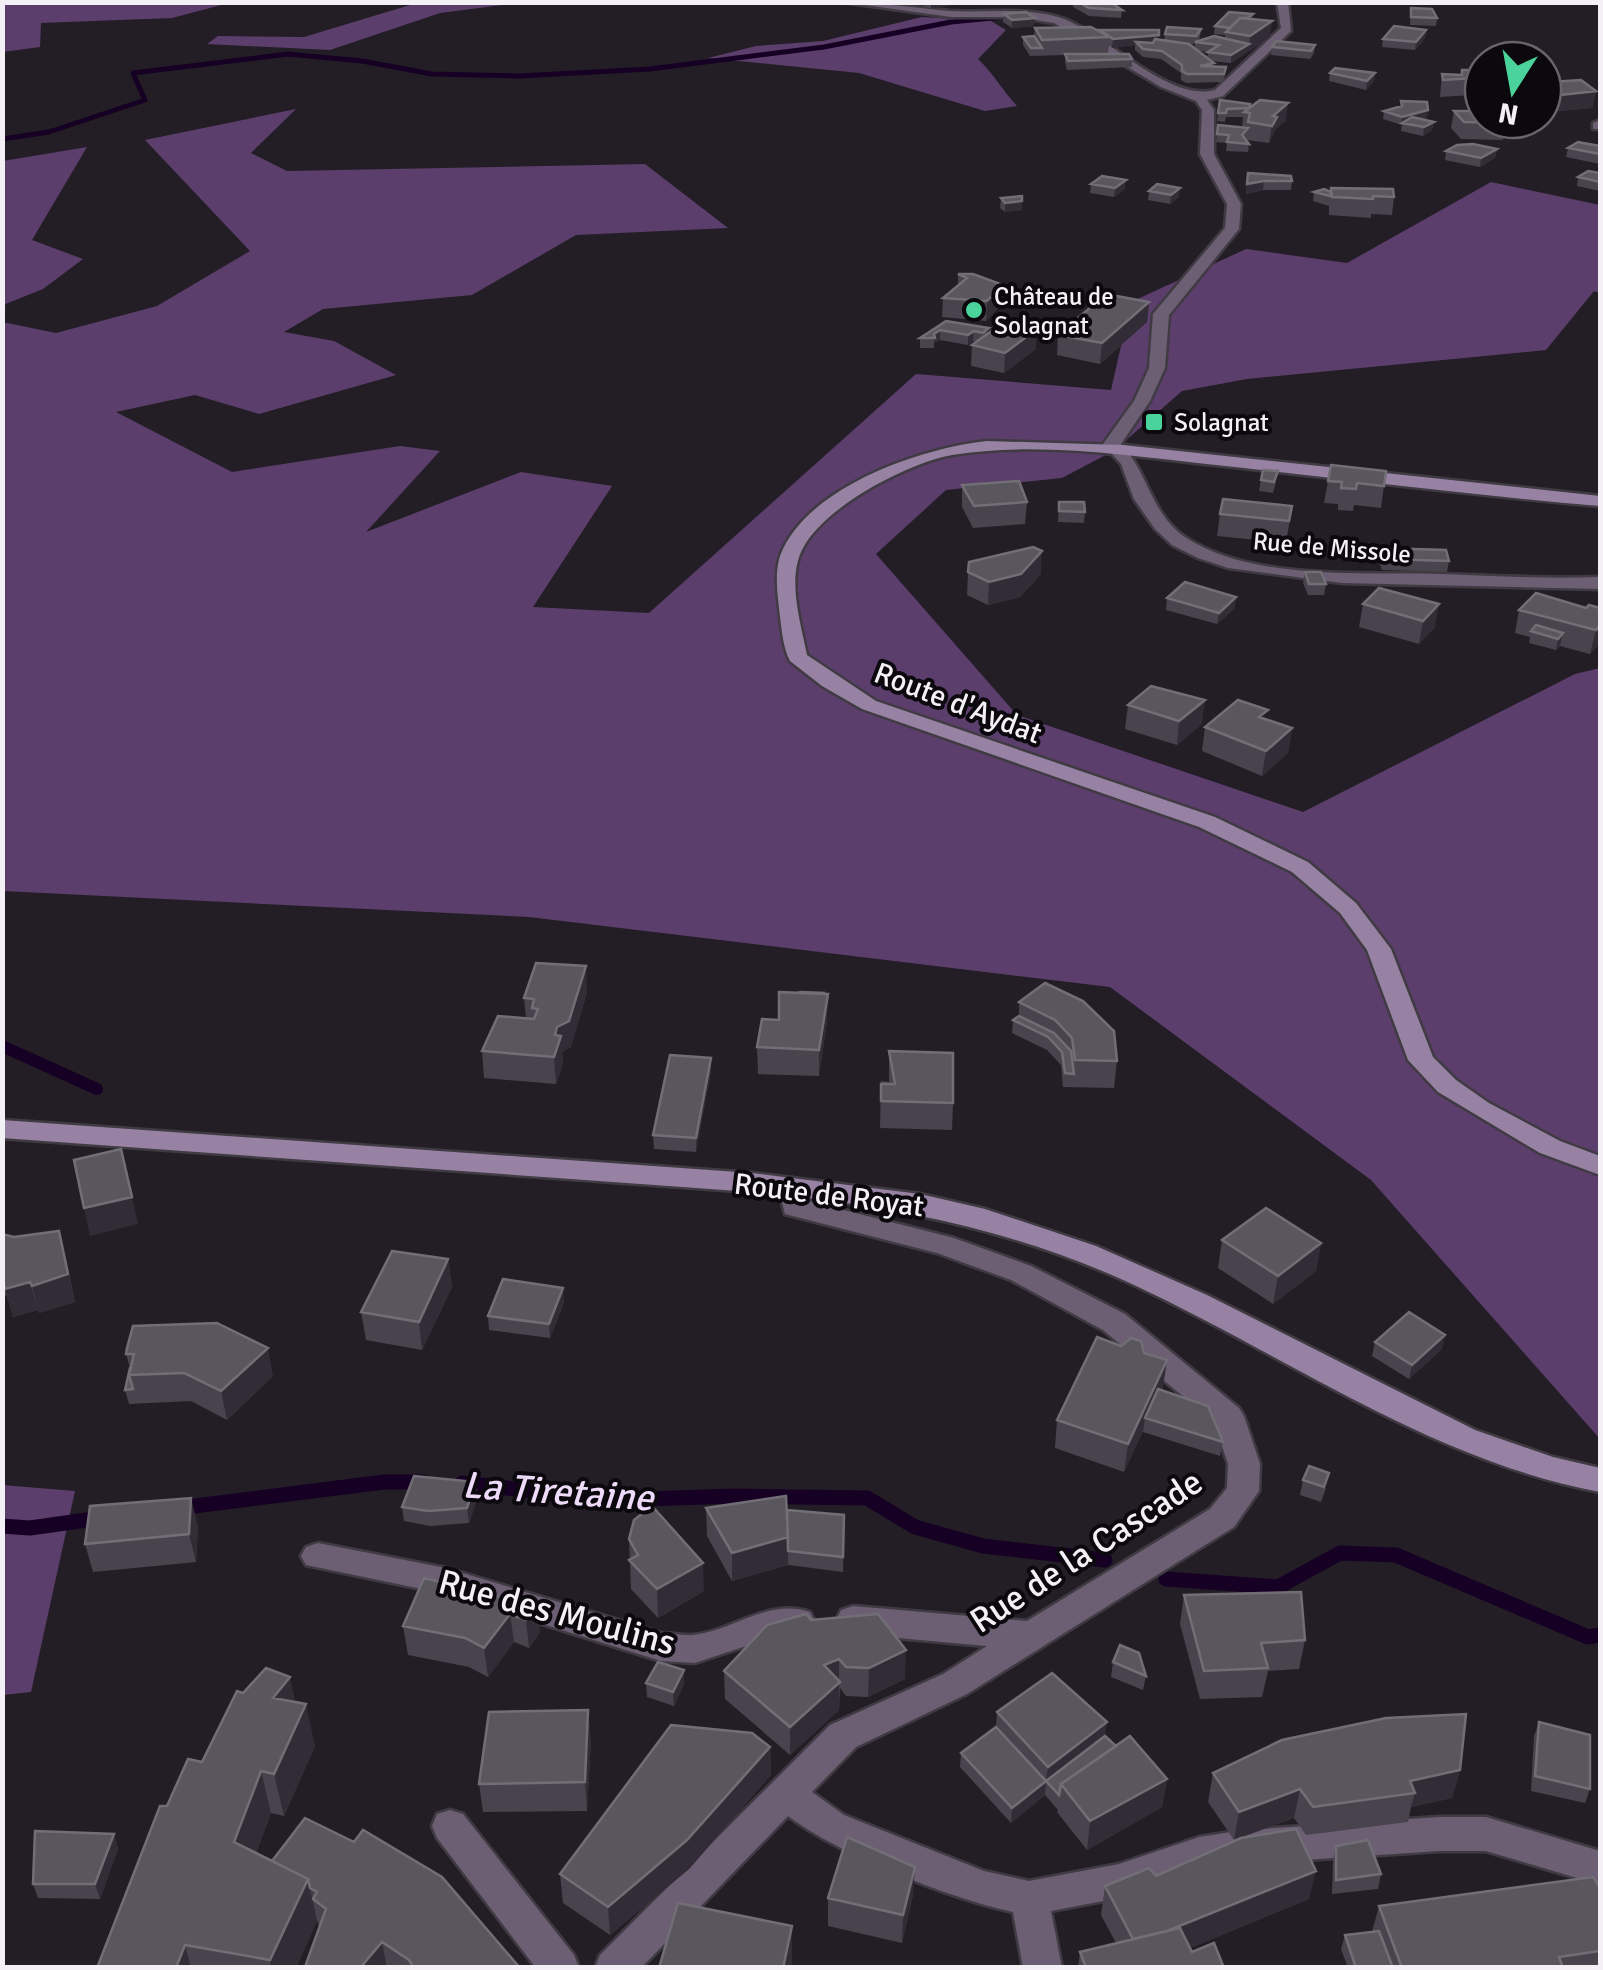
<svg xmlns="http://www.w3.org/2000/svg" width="1603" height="1970" font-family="Signika,sans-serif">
<rect width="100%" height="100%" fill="#231e26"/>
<path fill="#5c3e6c" d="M420,2L517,3L440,13L330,50L207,44L218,36L304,37Z
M2,3L3,2L229,3L172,18L41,23L40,47L3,52Z
M922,17L991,21L1006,30L978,59C994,74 1002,90 1017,106L985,111L859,73L708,58L756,46L823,41Z
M296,109L251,153L287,171L645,164L728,228L576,235L472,295L323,309L284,332L334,341L396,375L259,414L195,395L116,412L232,472L400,446L440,451L366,532L521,472L612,486L533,607L649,613L916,374L1111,390L1131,302L1246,249L1347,263L1491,182L1600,205V293L1594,291L1546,350L1247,379L1182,391L1115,450L1062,478L946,490L876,554L1017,715L1303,812L1575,674L1600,668V1439L1371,1180L1110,987L529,917L3,891L2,322L56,333L157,306L250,251L145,140Z
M87,147L32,240L83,259L43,289L3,305V161Z
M2,1485L75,1491L31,1692L3,1695Z"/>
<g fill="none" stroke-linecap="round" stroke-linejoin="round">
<path stroke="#160023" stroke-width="5" d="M2,139L49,132L145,100L133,73L288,54L362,61L432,74L519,76L650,69L824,47L951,22L1003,17"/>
<path stroke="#160023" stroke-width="12" d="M2,1046L97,1089"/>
<path stroke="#160023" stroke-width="15" d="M462,1483L613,1500L734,1496L867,1498L915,1527L983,1546L1105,1560
M179,1508L384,1482H424
M2,1526L30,1528L101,1518
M1166,1579L1278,1587L1340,1553L1396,1555L1588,1637L1600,1635"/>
<g stroke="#403b43" stroke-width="5">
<path id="street" d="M843,2C879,2 914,8 950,11C986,13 1023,7 1058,17C1103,30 1167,103 1215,90L1281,28L1277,2H1288L1291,31L1223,96L1207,100L1214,110V154L1241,204L1239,229L1169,315L1165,368L1150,401L1121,444C1148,472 1151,514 1185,537C1251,581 1363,572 1439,574C1493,576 1546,579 1600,577V589L1342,583L1228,568L1198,558L1172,545L1155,529L1134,499L1121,464L1103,444L1134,401L1149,368L1153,314L1225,228L1227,204L1200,154L1202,110L1196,101L1161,87L1054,23L1016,17H951Z
M1600,120V129H1593V123Z
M792,1178L802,1180L808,1201L954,1238L1031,1266L1125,1314L1239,1408L1244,1416L1260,1464L1259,1491L1234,1527L967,1694L856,1747L812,1792L844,1815L984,1871L1029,1881L1119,1864L1199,1837L1244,1830L1439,1817H1486L1600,1851V1891L1577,1878L1486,1851H1439L1244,1864L1199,1871L1119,1898L1051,1911L1062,1968H1023L1013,1912C949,1898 840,1855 788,1816L641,1968H595L600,1955L830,1725L943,1674L987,1646L853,1634L841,1630L836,1620L841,1610L853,1606L1027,1621L1210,1509L1227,1488L1228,1464L1214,1422L1103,1330L1011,1280L937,1253L785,1214L778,1187L782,1180Z
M318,1543L446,1568L661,1633C671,1633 683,1636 693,1635C733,1631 768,1598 810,1612L815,1622L810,1632L770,1638L695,1663L661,1661L446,1594L306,1565L301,1556L306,1547Z
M450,1810L463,1814L574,1955L579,1968H536L437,1838L432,1826L437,1814Z"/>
</g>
<g stroke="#403b43" stroke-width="5">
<path id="secondary" d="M987,441L1123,445L1600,496V506C1472,495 1344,479 1216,465C1130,456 1038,441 952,455C907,463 822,508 802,550C787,580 801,624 807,655L876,701L1215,817L1308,862L1356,903L1391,949L1433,1057L1456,1080L1489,1103L1560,1141L1600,1156V1175L1540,1153L1438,1092L1408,1060L1367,950L1340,913L1292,872L1199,827L862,709L822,686L790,661C783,648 782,631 780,617C778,598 774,575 780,556C806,487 921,448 987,441Z
M2,1120L752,1173L920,1194L985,1209L1096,1246L1207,1295L1475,1430L1553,1457L1600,1468V1492C1430,1460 1287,1356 1132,1284C1010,1228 886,1204 752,1192L2,1138Z"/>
</g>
<use href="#street" fill="#6c5f74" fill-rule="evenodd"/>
<use href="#secondary" fill="#9782a4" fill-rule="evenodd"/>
</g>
<path fill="#48434c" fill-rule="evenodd" d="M914,2H951V5L931,9Z
M1074,2H1110L1122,10L1121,18L1089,16L1073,7Z
M1411,8L1437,18L1436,26L1410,25Z
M1004,14L1035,18L1034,26L1012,28L1003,22Z
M1253,14L1252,19L1270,37L1231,63L1210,61L1214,66L1225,75L1223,82L1186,83L1181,80V73L1161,59L1143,57L1135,50V45L1112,48L1109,45L1108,53L1091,54L1132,59V67L1067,70L1065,62V55L1030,56L1023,45V37L1034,36L1035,28L1100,32V30L1164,40L1165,34L1201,29L1200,37L1197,42L1225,38V35L1214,34L1215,26ZM1181,43L1195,44V49ZM1197,51L1208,52L1207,58Z
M1426,30L1425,38L1415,50L1382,47L1383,39Z
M1315,45L1314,53L1310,59L1271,55L1272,47Z
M1462,70H1483V100H1472V95L1440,97L1442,74L1461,75Z
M1330,73L1374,81L1366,90L1329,81Z
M1549,82L1596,91L1592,108L1558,111L1547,103L1548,100L1546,98Z
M1220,100L1249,108L1286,120L1275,130L1269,143L1246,140V138L1245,139L1249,144L1248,152L1226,151L1227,143L1216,142L1218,125L1242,127L1243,117H1226L1225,122L1217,121Z
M1401,101L1427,118L1422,119L1434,122L1432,130L1423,136L1401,131L1402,125L1383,119L1384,111L1401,107Z
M1454,111L1506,123L1503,140L1461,139L1451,128Z
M1600,146V164L1566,157L1568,148Z
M1497,149L1495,158L1480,167L1445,160L1446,151Z
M1248,173L1292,181L1291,190H1263L1246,194Z
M1600,173V191L1577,186L1578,177Z
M1091,184L1125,189L1114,197L1090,193Z
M1157,184L1179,197L1170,204L1148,200L1149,191Z
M1314,192L1394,197L1392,215L1371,214V218L1329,215V206L1313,201Z
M1001,198L1022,201V210L1005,212L1000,208Z
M958,274H973L1002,304L986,321L942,317L943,298L958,285Z
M1149,302L1147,322L1100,364L1057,355L1058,335Z
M946,321L989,333L1036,349L1004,373L971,366L972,345L977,342L973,341L968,345L940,340L934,343V348H920V338Z
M1386,471L1381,508L1354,505L1353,511L1338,510V504L1324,503L1328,481Z
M1261,480L1276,482L1273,493L1259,491Z
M962,485L1027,502L1025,524L973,528L962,507Z
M1059,502L1085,512L1084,523L1058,522Z
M1292,506L1286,543L1217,536L1220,514Z
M1380,548L1449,561L1447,572L1382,570L1378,559Z
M968,572L1041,574L1020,597L988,605L967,595Z
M1305,572L1326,584L1324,595H1308L1303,583Z
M1379,588L1435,627L1419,644L1359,627L1363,604Z
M1236,597L1234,609L1217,624L1166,610L1167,598Z
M1589,605L1600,643L1590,654L1560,646L1556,650L1529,643L1530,637L1515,633L1519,610L1586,608Z
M1128,705L1202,724L1177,745L1125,729Z
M1266,720L1292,728L1288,753L1262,776L1202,751L1205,727Z
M1045,983L1117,1061L1114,1088L1063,1087L1061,1065L1047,1050L1012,1033L1013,1020L1019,1016V1002Z
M587,992L571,1047L562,1052L563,1063L556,1084L484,1078L482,1051L526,1018L524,998Z
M827,1021L819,1076L758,1074L757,1047Z
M889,1051L953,1103L952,1130L880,1128L881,1081L889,1082Z
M711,1058V1071L696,1152L654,1149L653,1135Z
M2,1234L66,1259L75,1302L39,1313L38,1310L13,1317L7,1296L2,1294Z
M1222,1240L1321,1243L1316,1271L1273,1304L1218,1268Z
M448,1259L452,1287L422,1350L366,1340L361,1312Z
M564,1302L550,1338L489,1330L488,1316Z
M1375,1342L1442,1349L1409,1379L1372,1356Z
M127,1348L273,1376L227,1420L191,1401L129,1404L125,1390L130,1368L126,1354Z
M1144,1353L1163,1388L1162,1390L1223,1442L1220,1456L1143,1432V1431L1124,1472L1055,1448L1057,1420Z
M1303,1480L1326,1488L1321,1502L1300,1495Z
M476,1482L478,1496L469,1523L430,1526L404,1521L402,1507Z
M706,1508L787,1510L844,1515L843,1572L788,1565L732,1581L707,1536Z
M198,1526L196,1562L93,1572L85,1544Z
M629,1539L704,1591L658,1618L631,1589Z
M1184,1595L1305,1640L1299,1669L1268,1671L1262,1697L1200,1699L1180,1624Z
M516,1601L540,1632L529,1648L514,1642L488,1677L469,1667L408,1655L403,1626Z
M811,1620L905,1679L868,1697L846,1696L840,1688L839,1710L790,1755L725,1699L724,1671Z
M1113,1662L1146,1676L1143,1690L1111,1677Z
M684,1670V1684L674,1706L647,1697L646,1683Z
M296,1702L315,1746L284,1816L271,1813L256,1853L520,1968H306V1964L319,1927L316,1916L317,1921L296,1968H97L167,1806L202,1762Z
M997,1712L1116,1746L1167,1779L1162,1807L1087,1850L1057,1812L1058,1810L1045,1795L1011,1823L960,1767L961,1753L996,1727Z
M1539,1722L1590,1789L1585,1803L1531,1791L1534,1736Z
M591,1739L587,1811L483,1812L479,1784Z
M770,1747L771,1775L689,1869L610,1935L563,1903L560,1874Z
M1460,1770L1452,1798L1411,1807L1408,1822L1306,1835L1294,1818L1234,1840L1208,1802L1213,1773Z
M114,1834L118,1849L100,1899L38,1898L33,1884Z
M1336,1846L1381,1874L1378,1889L1332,1894L1333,1860Z
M1156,1876L1309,1899L1190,1948L1192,1952L1224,1968H1078L1080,1952L1116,1943L1101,1915L1105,1886Z
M1600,1888V1968H1348L1341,1949L1345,1935L1372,1932L1379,1906Z
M913,1895L902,1943L828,1926V1898Z"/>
<path fill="#312c35" d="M931,2H951V5L931,9Z
M1035,18L1034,26L1012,28V20Z
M1272,21L1270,37L1248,52L1250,36Z
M1426,30L1425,38L1415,50L1416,42Z
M1159,35L1158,43L1136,42L1135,45L1112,48L1113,39Z
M1249,44L1248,52L1231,63V55Z
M1375,73L1374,81L1366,90L1367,81Z
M1596,91L1592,108L1558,111L1561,95Z
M1288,103L1286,120L1275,130L1269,143L1273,116Z
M1428,110L1427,118L1407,123H1402L1401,125L1402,117Z
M1434,122L1432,130L1423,136L1424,127Z
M1497,149L1495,158L1480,167L1481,158Z
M1126,180L1125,189L1114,197L1115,188Z
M1264,181L1263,190L1246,194L1247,184Z
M1180,188L1179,197L1170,204L1171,195Z
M1022,201V210L1005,212V203Z
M1003,285L1002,304L986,321L987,301Z
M1149,302L1147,322L1100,364L1102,343Z
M1037,329L1036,349L1004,373L1005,353Z
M940,330V340L934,343V334Z
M974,331L973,341L968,345V335Z
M1042,551L1041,574L1020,597L988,605L989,582Z
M1236,597L1234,609L1217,624L1219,613Z
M1439,604L1435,627L1419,644L1423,621Z
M1600,625V643L1590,654L1596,630Z
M1563,633L1560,645L1556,650L1558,639Z
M1205,700L1202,724L1177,745L1179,721Z
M1292,728L1288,753L1262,776L1266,751Z
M586,966L587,992L571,1047L562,1052L563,1063L556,1084L554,1057L555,1035L557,1027Z
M828,994L827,1021L819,1076V1050Z
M711,1058V1071L696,1152V1138Z
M132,1197L138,1224L90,1236L84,1208Z
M59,1231L75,1302L39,1313L32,1286Z
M1321,1243L1316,1271L1273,1304L1278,1276Z
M448,1259L452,1287L422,1350L419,1322Z
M30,1282L38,1310L13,1317L5,1289Z
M563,1288L564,1302L550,1338L549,1324Z
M1445,1335L1442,1349L1409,1379L1412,1365Z
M268,1348L273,1376L227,1420L221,1391Z
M1167,1360L1163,1388L1149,1419L1145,1418L1143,1431L1124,1472L1128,1444Z
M476,1482L478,1496L469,1523L467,1508Z
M191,1498L198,1526L196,1562L189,1534Z
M788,1537V1565L732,1581V1553Z
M703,1563L704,1591L658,1618L657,1589Z
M537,1603L540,1632L529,1648L526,1620Z
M510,1614L514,1642L488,1677L484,1648Z
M906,1650L905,1679L868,1697L869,1668Z
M839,1659V1710L790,1755V1727L824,1665Z
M684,1670V1684L674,1706L673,1692Z
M290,1677L299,1719L273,1698Z
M306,1704L315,1746L284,1816L274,1774Z
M588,1710L591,1739L587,1811L585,1782Z
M1107,1722L1103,1751L1046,1781L1045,1795L1011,1823L1012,1808L1046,1781L1048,1767Z
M770,1747L771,1775L689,1869L610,1935L608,1907Z
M1460,1770L1452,1798L1411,1807L1415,1793L1410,1781Z
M261,1771L271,1813L244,1884L234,1842Z
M1167,1779L1162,1807L1087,1850L1090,1821Z
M1300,1789L1294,1818L1234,1840L1239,1812Z
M114,1834L118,1849L100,1899L95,1884Z
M915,1867L913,1895L902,1943L903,1915Z
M1316,1871L1309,1899L1141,1968L1136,1944Z
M308,1879L317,1921L296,1968H271L270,1960Z
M792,1926V1967L783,1968Z
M382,1942L387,1968H360Z
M185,1945L191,1968H176Z"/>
<path fill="#5a565e" stroke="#726e76" stroke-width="2.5" d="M1079,2H1110L1122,10L1089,8Z
M1411,8L1432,9L1437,18L1411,17Z
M1026,12L1035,18L1012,20L1004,14Z
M1229,12L1253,14L1248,18H1240L1230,28L1215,26Z
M1240,18L1272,21L1250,36L1226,32Z
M1394,26L1426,30L1416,42L1383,39Z
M1091,27L1110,37L1042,40L1035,28Z
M1167,27L1201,29L1196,36L1165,34Z
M1100,30H1159V35L1113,39Z
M1034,36L1042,48H1031L1023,37Z
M1214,36L1249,44L1231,55L1208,52L1219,45L1195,42Z
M1155,39L1189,44L1214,63L1200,66L1226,67L1224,74H1187L1182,71V65L1162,51L1143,49L1136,42L1153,43Z
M1276,41L1315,45L1311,51L1272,47Z
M1065,54H1129L1132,59L1068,61Z
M1335,68L1375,73L1367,81L1330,73Z
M1462,70H1483V83H1475V78L1443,80L1442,74L1462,75Z
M1581,80L1596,91L1561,95L1550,86H1555L1549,82Z
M1220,100L1250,104L1249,108L1227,109L1226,113H1218Z
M1260,100L1288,103L1273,116L1277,117L1272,126L1248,122L1250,113L1244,112Z
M1401,101L1427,102L1428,110L1402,117L1384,111L1402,106Z
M1454,111H1483V120H1505L1506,123L1464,122Z
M1412,117L1434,122L1424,127L1402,123Z
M1218,125L1248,128L1242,135L1249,144L1227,142L1229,135L1217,134Z
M1578,142L1600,146V154L1568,148Z
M1473,144L1497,149L1481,158L1446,151L1457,145Z
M1588,171L1600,173V182L1578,177Z
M1248,173L1291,176L1292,181H1264L1247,184Z
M1102,176L1126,180L1115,188L1091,184Z
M1157,184L1180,188L1171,195L1149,191Z
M1331,188L1393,189L1394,197L1373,196V199L1332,197Z
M1324,189L1331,192L1330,196L1314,192Z
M1022,196V201L1005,203L1001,198Z
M958,274H973L1003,285L987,301L943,298L967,278Z
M1106,294L1149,302L1102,343L1058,335Z
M946,321L989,328L983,333L974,331L968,335L940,330L934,334L935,338H920Z
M1004,322L1037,329L1005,353L972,345Z
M1331,465L1386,471L1384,486L1357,483L1356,489L1341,488L1342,482L1328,481Z
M1263,470L1278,471L1274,482L1261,480Z
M1019,481L1027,502L974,506L962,485Z
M1223,499L1292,506L1289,521L1220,514Z
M1059,502H1084L1085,512L1059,511Z
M1033,547L1042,551L1021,574L989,582L968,572L969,562Z
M1380,548L1446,550L1449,561L1384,559Z
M1305,572H1321L1326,584H1309Z
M1185,582L1236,597L1219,613L1167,598Z
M1379,588L1439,604L1423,621L1363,604Z
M1536,593L1586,608L1589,605L1600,608V625L1596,630L1519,610Z
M1536,625L1563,633L1558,639L1531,631Z
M1151,686L1205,700L1179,721L1128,705Z
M1238,700L1268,710L1259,717L1292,728L1266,751L1205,727Z
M536,963L586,966L569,1021L557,1027L555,1035L561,1036L554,1057L482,1051L498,1016L534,1019L538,1009L532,1008L534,999L524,998Z
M1045,983L1083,1001L1114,1031L1117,1061L1075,1060L1072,1038L1055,1020L1019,1002Z
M779,992L828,994L819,1050L757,1047L762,1019L779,1020Z
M801,992L824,993V994L798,993Z
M1019,1016L1054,1033L1071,1051L1074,1074L1065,1073L1062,1052L1048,1037L1013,1020Z
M889,1051L953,1053V1103L881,1101V1084H895Z
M670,1055L711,1058L696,1138L653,1135Z
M121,1149L132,1197L84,1208L74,1160Z
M1266,1208L1321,1243L1278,1276L1222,1240Z
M59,1231L68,1274L32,1286L30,1282L5,1289L2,1272V1234L14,1237Z
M392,1251L448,1259L419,1322L361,1312Z
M503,1279L563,1288L549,1324L488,1316Z
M1409,1312L1445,1335L1412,1365L1375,1342Z
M217,1323L268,1348L221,1391L184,1373L129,1375L134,1354H126L127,1348L133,1326Z
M1097,1337L1121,1346L1131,1338L1141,1341L1144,1353L1167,1360L1128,1444L1057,1420Z
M130,1368H131L129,1375L133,1389L125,1390Z
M1158,1389L1208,1406L1223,1442L1145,1418Z
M1309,1466L1329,1473L1324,1487L1303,1480Z
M414,1476L476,1482L467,1508L428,1511L402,1507Z
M786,1496L788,1537L732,1553L706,1508Z
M191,1498L189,1534L85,1544L90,1506Z
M652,1506L703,1563L657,1589L629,1560L638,1555L629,1539L634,1520Z
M787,1510L844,1515L843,1557L788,1551Z
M424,1578L516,1601L519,1596L537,1603L526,1620L510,1614L484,1648L465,1638L403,1626Z
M1301,1592L1305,1640L1261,1643L1268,1668L1204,1671L1184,1595Z
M806,1614L811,1620L878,1614L906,1650L869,1668L846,1667L839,1659L824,1665L840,1682L790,1727L724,1671L767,1625Z
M1120,1645L1139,1653L1146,1676L1113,1662Z
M658,1662L684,1670L673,1692L646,1683Z
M266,1668L290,1677L273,1698L306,1704L274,1774L261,1771L234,1842L308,1879L270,1960L185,1945L176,1968H97L160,1806H167L188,1759L202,1762L237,1691L243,1693Z
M1052,1673L1107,1722L1048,1767L997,1712Z
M588,1710L585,1782L479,1784L489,1712Z
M1466,1714L1460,1770L1410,1781L1415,1793L1313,1807L1300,1789L1239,1812L1213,1773L1282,1740L1386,1718Z
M1539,1722L1590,1735V1789L1535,1776Z
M671,1725L752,1733L770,1747L687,1840L608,1907L560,1874Z
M996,1727L1046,1781L1012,1808L961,1753Z
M1105,1736L1116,1746L1061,1784L1059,1795L1046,1781Z
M1130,1736L1167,1779L1090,1821L1061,1784Z
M305,1818L354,1842L363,1830L442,1877L520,1968H414L409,1960L382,1942L360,1968H311L306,1964L326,1909L313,1899L317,1892L310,1888L308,1879L272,1861Z
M1296,1829L1316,1871L1167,1931L1133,1939L1105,1886L1149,1868L1156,1876L1241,1838Z
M35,1831L114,1834L95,1884H33Z
M847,1837L915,1867L903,1915L828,1898Z
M1368,1840L1381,1874L1336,1880V1846Z
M1593,1877L1600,1888V1951L1559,1957L1563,1968H1402L1379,1906Z
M678,1903L792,1926L783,1968H659Z
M1180,1928L1192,1952L1214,1943L1224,1968H1086L1080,1952Z
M1379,1931L1393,1968H1356L1345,1935Z"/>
<g fill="#4ad49c" stroke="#0b090d" stroke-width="4">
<circle cx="974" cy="310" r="10"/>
<rect x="1144" y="412" width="20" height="20" rx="5"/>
</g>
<g text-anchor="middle" stroke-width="8" stroke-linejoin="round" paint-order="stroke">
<g font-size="25" fill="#f3f0f6" stroke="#0b090d" text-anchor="start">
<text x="994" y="305">Château de<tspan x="994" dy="29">Solagnat</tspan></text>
<text x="1174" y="431">Solagnat</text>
</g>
<g font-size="25" fill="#f3f0f6" stroke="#0b090d">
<text transform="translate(1332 547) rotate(5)" y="9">Rue de Missole</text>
</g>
<g font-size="30" fill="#f3f0f6" stroke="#0b090d">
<text transform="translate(958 703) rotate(21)" y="10">Route d'Aydat</text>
<text transform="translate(829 1195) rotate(7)" y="10">Route de Royat</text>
</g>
<g font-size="35" fill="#f3f0f6" stroke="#0b090d">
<text transform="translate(1086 1551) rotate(-33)" y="12">Rue de la Cascade</text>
<text transform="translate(557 1612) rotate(15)" y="12">Rue des Moulins</text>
</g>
<g font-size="38" font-style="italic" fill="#eedbf9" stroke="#0b090d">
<text transform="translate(558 1491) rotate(4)" y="13">La Tiretaine</text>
</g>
</g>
<rect width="1603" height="1970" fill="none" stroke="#f3f0f6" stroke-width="10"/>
<g transform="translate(1513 90) rotate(191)"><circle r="48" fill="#0b090d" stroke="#68656a" stroke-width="2.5"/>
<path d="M0-8L18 38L0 25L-18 38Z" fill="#4ad49c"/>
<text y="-15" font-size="28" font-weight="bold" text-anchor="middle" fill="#f3f0f6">N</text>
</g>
</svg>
